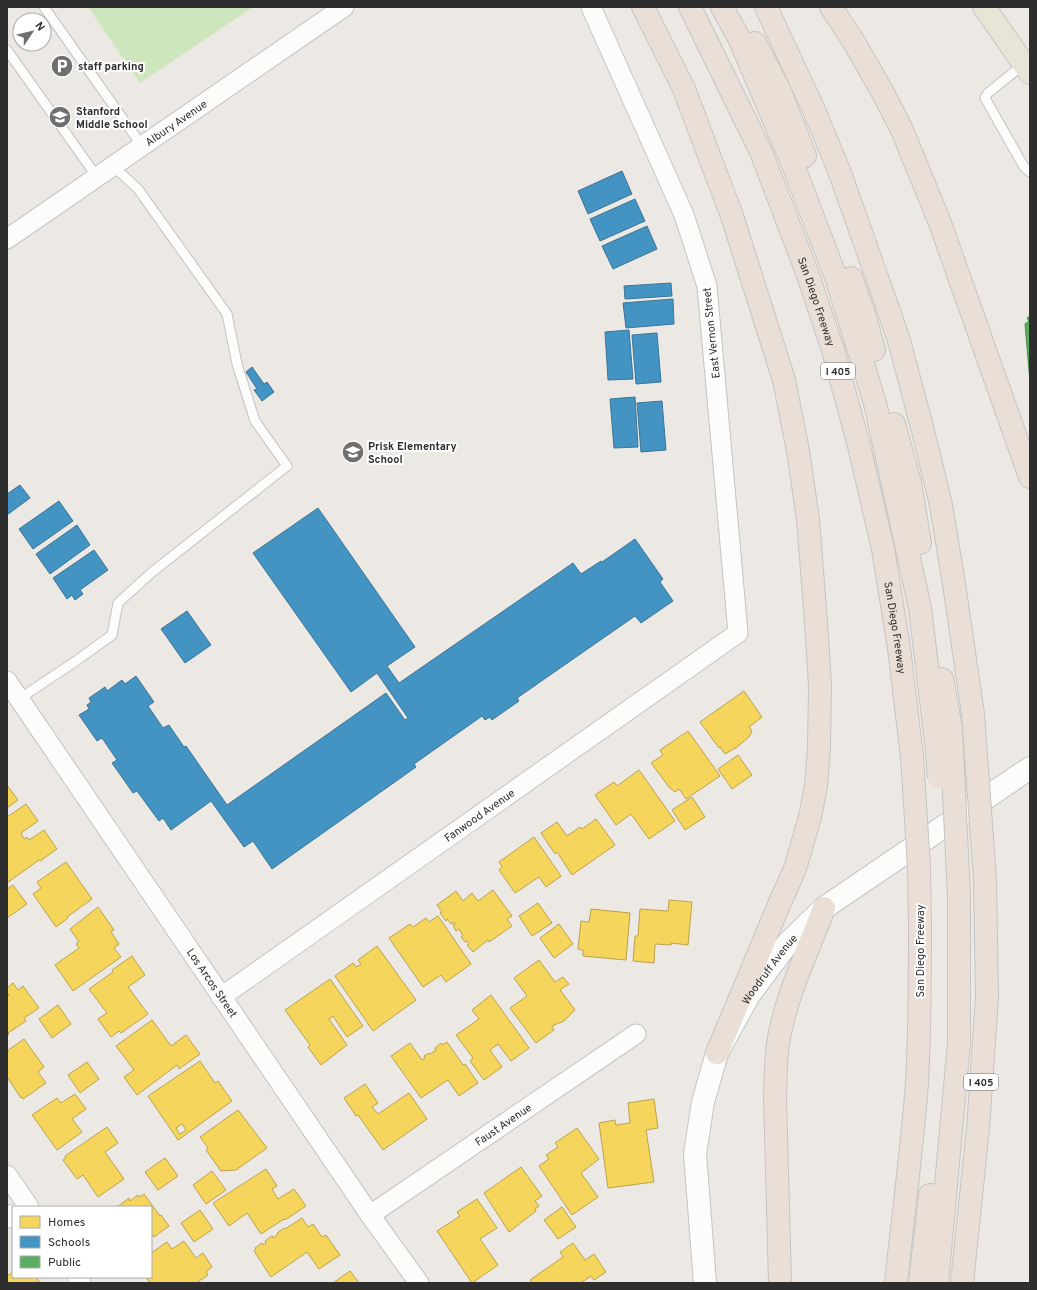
<svg xmlns="http://www.w3.org/2000/svg" width="1037" height="1290" font-family="Overpass,sans-serif">
<rect width="100%" height="100%" fill="#ece8e4"/>
<path fill="#cee6be" d="M88,7H253L140,83Z"/>
<path fill="#f6d55c" stroke="#baa34e" fill-rule="evenodd" d="M744,691L762,717L749,727L752,731L749,737L737,747L725,754L720,747L719,748L700,722Z
M688,731L720,776L686,799L679,789L675,792L669,787L651,763L663,755L660,750Z
M738,755L752,775L732,789L718,769Z
M639,770L675,821L649,839L631,814L616,825L595,795L614,782L617,786Z
M7,785L18,800L7,808Z
M692,797L705,817L685,830L672,810Z
M26,804L38,821L21,833L24,839L27,837L29,840L44,830L57,849L40,861L39,860L7,883V817Z
M596,819L615,845L572,875L557,852L555,854L541,833L557,822L567,836L580,827L582,829Z
M534,837L561,876L546,887L539,877L515,893L499,870L502,867L499,862Z
M66,862L92,899L67,917L68,918L56,927L33,894L41,888L37,882Z
M13,885L27,904L7,918V889Z
M493,890L512,916L507,919L512,926L489,942L488,940L473,952L467,945L469,944L467,941L465,942L461,937L463,936L459,929L456,931L453,925L455,924L454,922L451,924L447,919L446,921L440,913L442,912L437,905L456,891L463,901L472,893L478,901Z
M669,900L692,902L688,945L671,943V945L655,944L654,963L633,961L635,936H638L640,909L668,911Z
M538,903L552,923L532,936L519,916Z
M98,907L114,930L111,932L119,944L114,948L121,957L73,991L55,965L79,948L76,944L79,942L70,929Z
M591,909L630,913L626,960L583,956V950L578,949L581,921L589,922Z
M438,916L471,964L446,982L441,975L423,987L389,938L410,924L413,927L426,918L429,922Z
M559,924L573,944L554,958L540,938Z
M377,946L416,1000L373,1031L335,976L353,963L356,967L361,964L358,960Z
M132,956L145,975L128,987L148,1014L121,1033L119,1031L111,1037L98,1019L107,1013L89,989L113,972L112,970Z
M539,960L555,982L563,977L569,984L560,990L575,1010L564,1021L552,1026L554,1030L536,1043L510,1008L527,996L514,978Z
M330,979L363,1026L347,1037L333,1016L329,1019L347,1045L321,1065L308,1047L310,1045L285,1010Z
M13,983L18,990L23,986L39,1008L24,1018L26,1021L8,1033L9,1034L7,1036V994L9,996L7,992V988Z
M491,995L529,1048L511,1061L498,1044L490,1050L502,1067L484,1080L470,1061L473,1058L456,1035L479,1019L472,1010Z
M58,1005L71,1024L52,1038L39,1019Z
M152,1020L171,1046L186,1035L200,1054L179,1069L177,1065L137,1095L124,1077L134,1070L116,1046Z
M24,1039L44,1067L38,1072L46,1083L23,1099L22,1097L21,1098L7,1077V1051Z
M447,1042L463,1065L465,1064L478,1083L459,1096L448,1080L421,1098L391,1056L410,1043L422,1060L425,1058L424,1056L429,1053L430,1054L436,1050L435,1048L441,1043L442,1045Z
M200,1061L215,1083L218,1081L232,1101L178,1140L148,1096ZM182,1124L186,1130L180,1134L176,1128Z
M87,1062L99,1079L80,1093L68,1075Z
M365,1084L378,1103L372,1107L378,1114L409,1093L427,1119L383,1150L358,1115L356,1116L344,1098Z
M75,1094L86,1109L72,1119L82,1132L57,1150L32,1115L57,1098L61,1103Z
M654,1099L658,1128L646,1130L654,1182L608,1188L599,1123L615,1120L616,1125L630,1123L628,1103Z
M238,1110L267,1148L236,1170L221,1171L206,1150L208,1148L200,1137Z
M107,1127L118,1143L105,1152L124,1179L98,1197L83,1175L77,1179L63,1160L66,1158L65,1156Z
M577,1128L599,1159L581,1173L598,1197L572,1215L539,1166L549,1159L546,1155L558,1147L555,1143Z
M165,1158L178,1176L158,1190L145,1172Z
M521,1167L542,1196L535,1201L539,1206L535,1209L536,1211L509,1232L484,1193Z
M266,1169L277,1186L272,1189L278,1199L294,1189L306,1206L285,1220L284,1219L261,1234L247,1213L229,1226L213,1203Z
M212,1171L226,1190L206,1204L193,1185Z
M144,1194L160,1216L161,1215L169,1226L154,1237L153,1235L151,1236V1207H117L129,1198L130,1201L138,1195L139,1197Z
M477,1199L497,1228L480,1239L498,1265L472,1283L437,1231L460,1216L457,1212Z
M562,1207L576,1227L558,1239L544,1220Z
M200,1210L213,1229L194,1242L181,1223Z
M302,1218L308,1227L313,1224L322,1237L326,1235L340,1255L319,1269L307,1252L271,1277L254,1251L256,1249L255,1248L262,1243L263,1245L266,1243L265,1241L272,1236L273,1238L278,1234L277,1233L284,1228L285,1229Z
M184,1241L196,1258L203,1253L212,1267L206,1272L208,1275L196,1283H150L146,1277H151V1253L167,1242L172,1249Z
M573,1243L585,1260L594,1254L606,1272L594,1280L591,1276L581,1283H532L530,1280L563,1257L560,1252Z
M350,1271L359,1283H333Z
M13,1272V1277H36L40,1283H7V1276Z"/>
<path fill="#4393c3" stroke="#3d7596" d="M622,171L632,194L588,214L578,191Z
M635,199L645,221L600,241L590,219Z
M647,226L657,249L613,269L602,246Z
M671,283L672,296L625,299L624,286Z
M673,299L674,324L626,328L623,303Z
M629,330L633,379L608,380L605,332Z
M657,333L661,382L636,384L632,335Z
M252,367L264,384L267,382L274,392L262,401L254,390L257,389L246,372Z
M635,397L638,447L614,448L610,399Z
M662,401L666,450L641,452L637,403Z
M20,485L30,498L7,515V494Z
M59,501L73,521L33,549L19,529Z
M318,508L415,647L387,666L399,683L573,563L581,574L601,561L602,562L635,539L663,579L660,582L673,601L641,623L635,616L517,698L519,701L492,720L490,717L485,720L482,716L414,764L416,767L272,869L253,841L244,847L211,801L171,830L163,818L159,821L137,791L133,793L112,763L117,760L102,738L97,741L79,715L89,709L87,705L91,702L89,698L105,687L107,691L122,680L125,684L136,676L154,702L148,706L163,728L169,725L184,747L186,746L227,805L386,693L405,720L408,718L377,673L351,692L253,553Z
M77,525L90,545L50,574L36,554Z
M94,550L108,570L80,590L83,594L75,600L72,595L67,599L53,578Z
M187,611L211,645L185,663L161,629Z"/>
<path fill="#5aae61" stroke="#4d8852" d="M1030,316V382L1025,324L1029,321L1027,318Z"/>
<g fill="none" stroke-linecap="round" stroke-linejoin="round">
<g stroke="#c5c4c5" stroke-width="11">
<path id="lane" d="M44,7L142,146
M7,50L97,177
M1024,64L988,93L985,98L1024,167L1030,172
M19,699L76,661L112,635L118,603L151,573L287,466L255,421L237,364L227,314L138,189L113,166"/>
</g>
<g stroke="#c5c4c5" stroke-width="21">
<g id="street">
<path id="s1" d="M7,239L344,7"/>
<path id="s2" d="M7,681L370,1215L419,1283"/>
<path id="s3" d="M221,997L738,633L707,286L684,215L591,7"/>
<path d="M7,1175L29,1207"/>
<path id="s4" d="M370,1215L636,1034"/>
<path d="M7,1218L13,1214"/>
<path d="M77,1277L81,1283"/>
</g>
</g>
<g stroke="#c5c4c5" stroke-width="24">
<g id="secondary">
<path id="s5" d="M705,1283L695,1154L703,1102L717,1053L749,995L788,943L824,908L1030,768"/>
</g>
</g>
<g stroke="#c6c5c4" stroke-width="24">
<path id="primary" d="M984,7L1030,73"/>
</g>
<g stroke="#c6c5c4" stroke-width="24">
<g id="highway">
<path d="M643,7L684,89L732,216L784,380L798,451L808,519L816,622L820,686L819,747L816,786L810,817L795,869L781,900L717,1053"/>
<path id="s6" d="M690,7L761,152L808,275L833,350L859,446L883,549L899,648L912,757"/>
<path d="M722,7L739,38L792,162L837,280L875,403L920,608L936,741"/>
<path d="M766,7L814,110L840,173L898,337L923,431L941,505L954,584L973,714"/>
<path d="M831,7L854,42L883,93L902,130L940,223L1030,477"/>
<path d="M755,43L780,91L805,156"/>
<path d="M851,278L863,311L874,350"/>
<path d="M894,424L910,483L920,543"/>
<path d="M942,679L951,729"/>
<path d="M780,1283L775,1096C776,1077 775,1057 779,1038C787,993 808,951 824,908"/>
<path d="M896,1283C903,1216 912,1150 917,1083C920,1030 920,977 920,925"/>
<path d="M920,1283L930,1195"/>
<path d="M937,1283L959,1043V896"/>
<path d="M962,1283L978,1128L987,998L985,879"/>
</g>
</g>
<use href="#lane" stroke="#fcfcfb" stroke-width="9"/>
<use href="#street" stroke="#fcfcfb" stroke-width="19"/>
<use href="#secondary" stroke="#fcfcfb" stroke-width="22"/>
<use href="#primary" stroke="#e8e4d6" stroke-width="22"/>
<use href="#highway" stroke="#eadfd6" stroke-width="22"/>
<g stroke="#c6c5c4" stroke-width="24" stroke-linecap="butt">
<path id="highway-bridge" d="M973,714L985,879
M951,729L959,896
M936,741L939,777
M912,757L919,867L920,925"/>
</g>
<use href="#highway-bridge" stroke="#eadfd6" stroke-width="22"/>
</g>
<defs>
<g id="parking-disc" transform="scale(1.15)"><circle r="9.5" fill="#706f6e" stroke="#fff"/><path d="M-3.5-5.5H1a3.5 3.5 0 0 1 0 7H-1V5.5H-3.5ZM-1-3.4V-.6H.8a1.4 1.4 0 0 0 0-2.8Z" fill="#fff"/></g>
<g id="school-disc" transform="scale(1.15)"><circle r="9.5" fill="#706f6e" stroke="#fff"/><path d="M0-5L7-2L0 1L-7-2ZM-4 1L0 2.5L4 1V4Q0 6-4 4Z" fill="#fff"/></g>
</defs>
<g fill-rule="evenodd">
<use href="#parking-disc" x="62" y="66"/>
<use href="#school-disc" x="60" y="117"/>
<use href="#school-disc" x="353" y="452"/>
</g>
<g text-anchor="middle" stroke-width="4" stroke-linejoin="round" paint-order="stroke">
<g fill="#fff" stroke="#6d6d6d" stroke-width="1">
<rect x="821" y="363" width="34" height="16" rx="3"/>
<rect x="964" y="1074" width="34" height="16" rx="3"/>
</g>
<g font-size="10" font-weight="bold" fill="#2e2e2e">
<text x="838" y="375">I 405</text>
<text x="981" y="1086">I 405</text>
</g>
<g font-size="11" font-weight="bold" fill="#2e2e2e" stroke="#fff" text-anchor="start">
<text x="78" y="70">staff parking</text>
<text x="76" y="115">Stanford<tspan x="76" dy="13">Middle School</tspan></text>
<text x="368" y="450">Prisk Elementary<tspan x="368" dy="13">School</tspan></text>
</g>
<g font-size="11" fill="#2e2e2e" stroke="#fff">
<text dy="4" stroke="none"><textPath href="#s1" startOffset="205">Albury Avenue</textPath></text>
<text dy="4" stroke="none"><textPath href="#s6" startOffset="321">San Diego Freeway</textPath></text>
<text transform="translate(711 333) rotate(-96)" y="4">East Vernon Street</text>
<text dy="4" stroke="none"><textPath href="#s6" startOffset="657">San Diego Freeway</textPath></text>
<text dy="4" stroke="none"><textPath href="#s3" startOffset="316">Fanwood Avenue</textPath></text>
<text transform="translate(920 951) rotate(-90)" y="4">San Diego Freeway</text>
<text dy="4" stroke="none"><textPath href="#s5" startOffset="332">Woodruff Avenue</textPath></text>
<text dy="4" stroke="none"><textPath href="#s2" startOffset="365">Los Arcos Street</textPath></text>
<text dy="4" stroke="none"><textPath href="#s4" startOffset="161">Faust Avenue</textPath></text>
</g>
</g>
<rect width="1037" height="1290" fill="none" stroke="#2e2e2e" stroke-width="16"/>
<rect x="12" y="1206" width="140" height="72" fill="#ffffff" stroke="#ababab"/>
<rect x="20" y="1216" width="20" height="12" fill="#f6d55c" stroke="#ababab"/>
<text x="48" y="1226" font-size="12" fill="#2e2e2e">Homes</text>
<rect x="20" y="1236" width="20" height="12" fill="#4393c3" stroke="#ababab"/>
<text x="48" y="1246" font-size="12" fill="#2e2e2e">Schools</text>
<rect x="20" y="1256" width="20" height="12" fill="#5aae61" stroke="#ababab"/>
<text x="48" y="1266" font-size="12" fill="#2e2e2e">Public</text>
<g transform="translate(32 32) rotate(55)"><circle r="19" fill="#ffffff" stroke="#ababab"/>
<path d="M0-3L7 15L0 10L-7 15Z" fill="#706f6e"/>
<text y="-6" font-size="11" font-weight="bold" text-anchor="middle" fill="#2e2e2e">N</text>
</g>
</svg>
